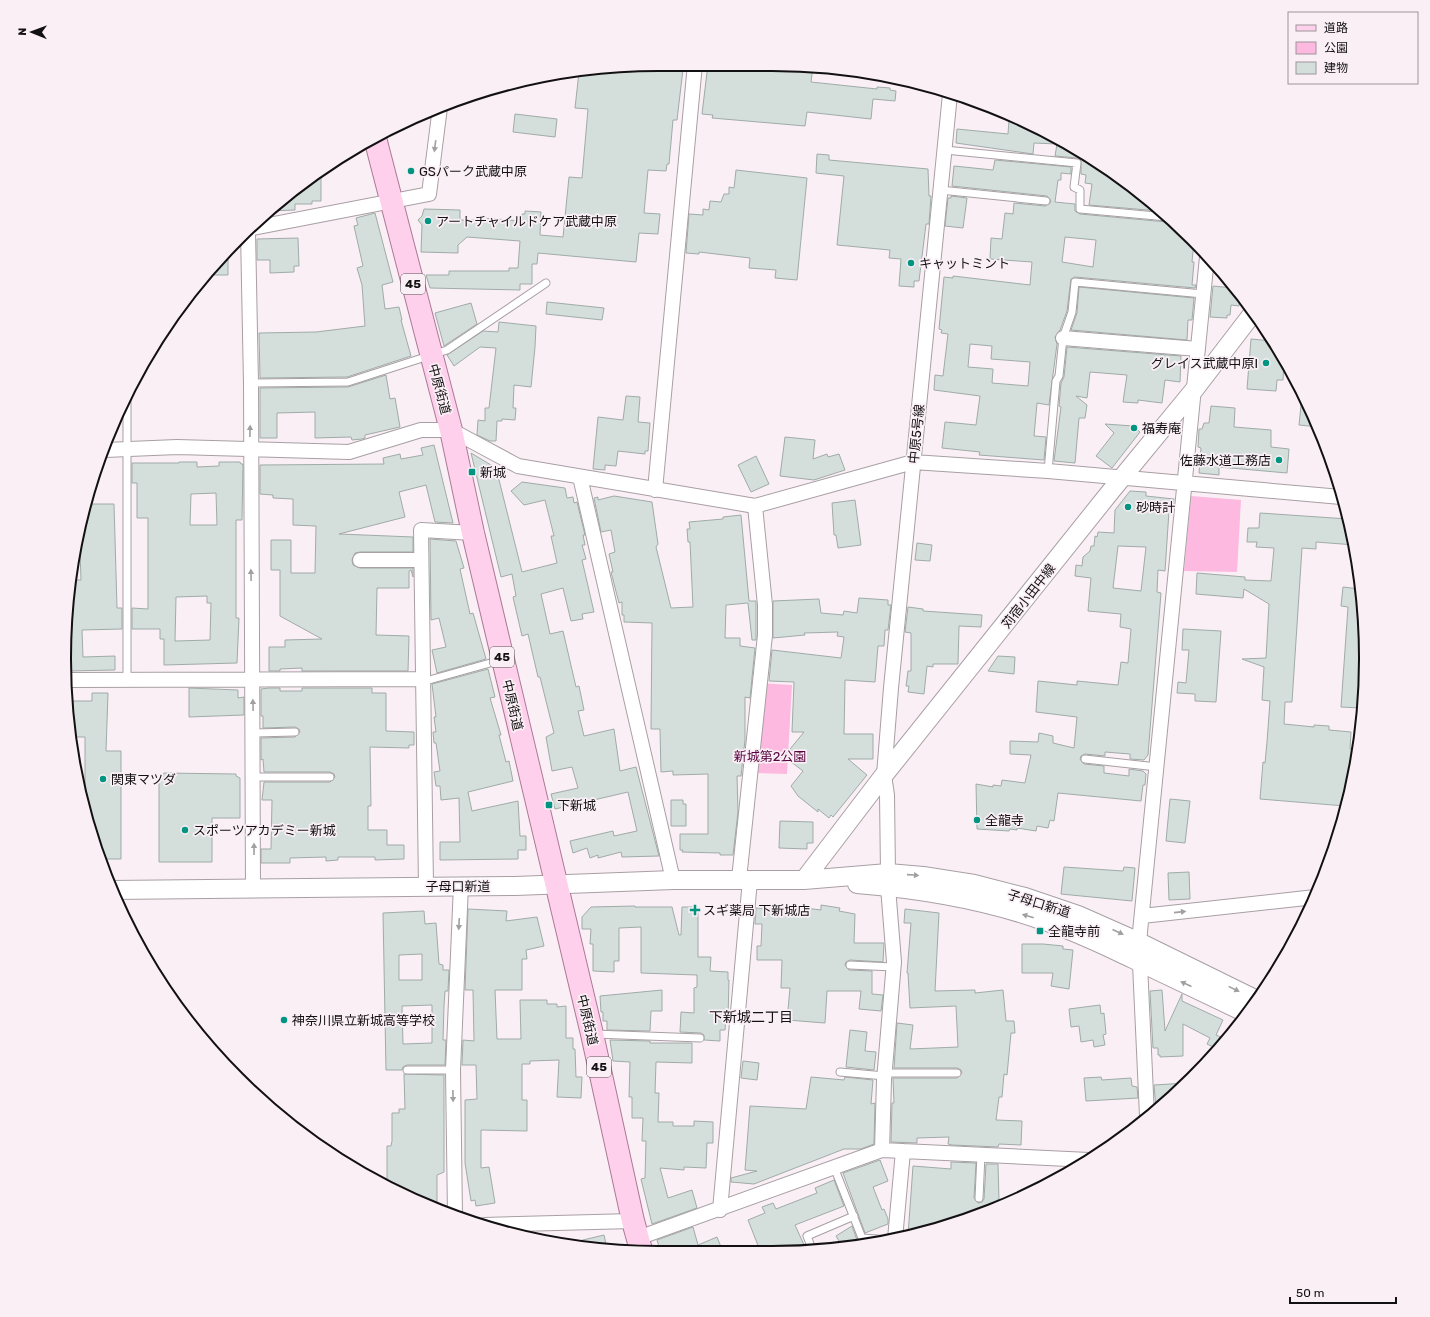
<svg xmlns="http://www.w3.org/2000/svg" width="1430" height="1317" font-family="Rubik,'Noto Sans JP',sans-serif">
<rect width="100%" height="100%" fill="#f9eff5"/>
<path fill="#fdb9df" d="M1191,496L1241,500L1237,572L1184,571Z
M760,683L792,685L787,774L751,773Z"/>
<path fill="#d4dfdc" stroke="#a0aba8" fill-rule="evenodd" d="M708,64L813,66L811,82L877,89V87L890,88V90L896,91L895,101L873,99L871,119L807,112L805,126L712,118L713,115L702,114Z
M647,65L683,69L677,120H673L669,164H667L666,171L648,170L644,213L660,214L658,234L639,233L636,262L538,253L537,264H532V284H520V290L430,288L426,275H449V271H509V268H518L520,241L467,237L458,245V253L421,252L422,225L418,220L422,216L424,209L460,210V220H482V218L522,221V214H525V211L541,212L540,235L563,237L569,177L582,178L588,109L575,108L579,72Z
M515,114L557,119L555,137L513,132Z
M1009,120L1021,121L1102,164L1159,211L1089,205L1092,184L1085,183L1086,175L1081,174V161L1077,158L1055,156L1057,144L1034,143L1033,154L956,143L957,129L1008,134Z
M817,154L829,155V160L928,169L929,196H931L929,224H926L919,281H914V287L899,286L901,259L889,258L890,250L837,245L844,176L816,173Z
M995,160L1071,167V174L1061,173V180H1058L1055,202L1075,204V211L1080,214L1167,222L1170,221L1194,241L1192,262H1194L1192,285H1196L1195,288L1075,277L1071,279L1067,311L1060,330L1055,337L1057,344L1049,405L1037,403L1034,436L1046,437L1044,460L979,455L980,452L942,448L945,422L976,425L980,396L934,390L935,375L943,376L948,334L941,333L942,330L939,329L944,277L953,278V276L1030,285L1032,262L990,259L991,238L1002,239L1005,213L1013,214L1014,203L1045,206L1051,202L1050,199L1047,196L952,186L954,166L993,170ZM1065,237L1096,240L1093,267L1062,262ZM970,344L992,346L991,359L1030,362L1028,386L992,383L993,369L968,367Z
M736,170L807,178L797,280L775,278L776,270L749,268L750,258L699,252V254L686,253L689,214L703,215V209L709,210L710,201L721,202L724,194H729V187L734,188Z
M321,172V201H312V204H295V210L270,211L297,187Z
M951,196L967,198L963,228L945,226L948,198H951Z
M375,213L393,282L382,285L385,309L399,307L402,320H401L411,356L347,377L260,378L259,333L316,332L365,326L362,285L357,268L363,266L354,226L358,225L356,218Z
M298,238L299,266H294V272L270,273V260H257V239Z
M228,251V275H205L211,267Z
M1213,286L1233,288L1240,297L1239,306L1231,305L1230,315H1227V318L1210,317Z
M1079,287L1194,298L1192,320H1188L1187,340L1071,330L1077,313Z
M547,302L604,308L602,320L546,314Z
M471,303L477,324L444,346L435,313Z
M499,322L536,326L535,347L531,387L514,385L513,408H516L515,420L502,419V421H497L496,441H490L477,435L478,420L485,421V408H489L496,348L480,347L454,366L447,355L483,331L498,332Z
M1251,339L1273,341L1284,363L1283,380H1277L1276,391L1247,389Z
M1067,347L1181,356L1180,382L1165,380L1162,403L1138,400V403L1123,402L1127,375L1090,372L1087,398L1076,396L1087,405L1085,418H1079L1075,463L1054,461L1061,407L1059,406L1061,383L1064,377Z
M386,375L390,399L395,398L400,427L365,435V438L362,439L352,440L351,437L315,438V412L277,413V438H260V388L348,387Z
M626,396L640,397L638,422L650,423L648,451H645V454L618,451L616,466L605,465V470L593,469L598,417L623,420Z
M1302,396L1312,415L1319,427L1299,425Z
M1211,406L1235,408L1234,427L1271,430V447L1289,449L1287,473L1219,467V475L1199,473L1201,448L1198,447L1199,429H1202L1204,423H1209Z
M1105,424L1133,426L1140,432L1112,468L1096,456L1114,433Z
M785,437L815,440L813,459L827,454L828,457L839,454L845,470L814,480L780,476Z
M434,445L453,523L435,522L426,485L399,492L405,517L339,534L413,537V552H360L355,553L352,560L353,565L360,568H413V577L411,570L409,571V588H377L376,635L409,636L408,671H302V668L280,669V671H269V647H285V640L322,639L280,616V570H271V540H291V573H315L316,526L293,525V499L273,498V495L260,494V465L384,464L383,458L400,454L401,459L423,455L421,448Z
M471,453L496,468L522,572L557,563L551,536H554L545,500L524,505L511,491L522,482L565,488L567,498L573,497L574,503L577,502L585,535H583L585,545H582L586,559L582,560L594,612L582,614L583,619L571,621L563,588L541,594L550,634L563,631L576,687L579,686L584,710L578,711L584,736L614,729L620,771L636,767L659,856L622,857L621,852L598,858V855L590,858L587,848L573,853L570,841L613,831L614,836L637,831L628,792L555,809L551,794L578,788L572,767L552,771L546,737L554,733L540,677H538L528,634L522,636L513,597L516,596L512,574L501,577Z
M756,456L769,484L751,492L738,465Z
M179,462H197V467L219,466V462H240L241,464H243L242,520H236V618H239L237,663L164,665V639H160V629H132V608L148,609V518H137V483H132V463H179ZM216,493L217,525H190L191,494ZM207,596V603H211L210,640L175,641L176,597Z
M1130,491L1146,492V496L1174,499L1172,511H1169L1165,571L1158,570L1157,592L1161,593L1148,755L1144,760L1130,759V754L1105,752V756L1085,754L1081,756L1080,759L1084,764L1104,766V773L1129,776V769L1143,771L1146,774L1145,785H1143L1141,801L1058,793L1054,821L1050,820L1048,828L1037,826L1036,831L1017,828V830L1010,829L1009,831L977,829L976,784L993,787V785L1001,786L1002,780L1025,783L1031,755L1010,754V741L1038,742L1039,733L1053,736V743L1074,748L1077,717L1036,712L1038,681L1077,685V681L1118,685L1121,662L1128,663L1131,629L1120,627L1121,614L1088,611L1091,578L1075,576L1076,565L1082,566L1083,557L1090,551L1091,546H1094L1095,536L1097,537L1098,532L1114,533L1115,510ZM1118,546L1146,547L1141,591L1113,588Z
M614,496L652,502L658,544L656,547L671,608L693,607L690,542H688L687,529H690L689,522L723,519V517L741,515L749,601H756V640H752L748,603L726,605L725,638H740V646L755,648L750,698L745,697V740L741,776H737L738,812L733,855H720V853L682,852L683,850H680V834H708V774L673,775V771L661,772L660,729H651L652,623L624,622V615H622V602L619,603L611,572H613L609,554L615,552L611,530L601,532L594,498L598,497V500Z
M855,500L861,545L838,548L836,535H834L832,503Z
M85,504H114L117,608H122V629L82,630L83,657L115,656V670L69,671L70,625L65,626V620L70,589H75V580H81L80,551H77Z
M1260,513L1348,519L1355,543V545L1316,542V549L1302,548L1292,702H1285L1284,724L1314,727V725L1329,726V730L1351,732L1350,749H1353L1350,779L1345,806L1260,799L1263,762L1265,763L1267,742L1270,701L1262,700L1264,667L1242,659L1266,658L1269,604L1244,589L1243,598L1196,594L1197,573L1245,577V580L1271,581L1274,548L1256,547L1257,542H1247L1248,528H1259Z
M430,539L456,541L464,568L460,569L470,614L473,613L486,659L437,673L432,650L446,647L439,618L431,620Z
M917,543L932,545L930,561L915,560Z
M1343,587L1359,589L1366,659L1361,708L1341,707L1348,607L1341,606Z
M859,598L888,600V605H891L888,630H885L884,646H878L875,682L845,680L844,734H873V759H848L867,775L833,817L831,815L829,818L818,809V812L798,796L791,786L803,771L786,758L788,755L786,754L804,732H792L794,682L769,681L772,650L841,658L844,637L837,636L838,632L804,633L805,635L773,638V601L819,599L821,613L843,615L844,611L857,613Z
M908,607L923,609V611L982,615L981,627L959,626L958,664H933V667L927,666L924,694L908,692L909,686H906L908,671H911V633L905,632Z
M1183,629L1221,631L1216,702L1195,701V694L1177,693L1178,682L1186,683L1189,650H1182Z
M998,656L1015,657L1014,674L988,671Z
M488,669L495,697L490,698L501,735H499L506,762L509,761L513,781L468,792L472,811L518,801L520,836H526V850H518V859L440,860V842H460L459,798L441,800L440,786H436L434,772L440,771L436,743H434L433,732H436L434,717H436L432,684Z
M189,688L238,690V698L244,697V715L189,717Z
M269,688H280V691H302V688H372V693H386V731L414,732V745H409V748L370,747L371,806H368V830H387V845H404V859L375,860V857H338V860L326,861V857L290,858V863H261V849H271L272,800H262L264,782H330L335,777L334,774L330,772H264L263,759L261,760V738L295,737L300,732L299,729L295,727L263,728V716H261V689Z
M92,693H108L106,751H121V859H101L85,807V737H71L66,701H92Z
M164,773L236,774V776L240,778V818H212V862H159V779Z
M1170,799L1190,801L1185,843L1166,841Z
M671,800H683V804H686V826H671Z
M780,821L813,822V843H807V849L779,848Z
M1064,867L1123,871L1124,867L1135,868L1132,901L1061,894Z
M1189,872L1190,899L1169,900L1168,873Z
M821,905L840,908L839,911L855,914L854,943H884L883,962L850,960L846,962L845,965L849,970L872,971V994L883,995L881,1011L859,1009L861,991H827L825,1023L787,1020L790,988H781L782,960H757V946H761L762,924H755L756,908L788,910L789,906L821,910Z
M635,906V907H672L679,935H681L682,907H698V957H711L710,971L728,972V980H729L728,1018H726L725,1030H720V1041L704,1040V1035L701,1033L680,1032L681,1012L694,1013V988L697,987V975L641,973V927L619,928V961H614V972L593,971V944H590L591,929H582V917L591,907Z
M468,909L507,911L506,921L537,917L544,946L526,950L527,959H522V990H495L497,1039H521L520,1000H547V1004H557V1007L566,1006V1038H573V1049H575L576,1077H582L581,1098L557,1097L559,1060L530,1061V1064H522V1100H527V1131L481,1130V1168L489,1167L495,1203L476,1206L475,1200L471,1201L465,1163V1100L477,1099L476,1065H462L463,1040L474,1041L473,990H465Z
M905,909L939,913L935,991L975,990V993L1003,990L1006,1021H1014L1015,1033H1011L1007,1075L1004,1074L1002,1097H999L996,1120L1022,1121L1021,1145L999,1144L998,1147L952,1145L948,1144L949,1137L917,1138V1143L891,1142L892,1103H894L893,1078H957L962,1073L961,1070L957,1068H894L897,1023L913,1025L910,1049L958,1047L956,1006L910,1008L908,973H907L911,923H904Z
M424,911L425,924L436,923L439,964L443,965V970H449L448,991H445L444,1005L443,1040H446L445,1065H407L403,1067L402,1070H386L383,913ZM422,954V980H399V955ZM432,1005V1043L403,1044L402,1006Z
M1022,944H1043L1063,946V949L1073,950L1069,989L1051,986L1053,973H1022Z
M662,990V1011H651L650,1031L607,1030V1021H603V1012H601L600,996Z
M1162,990L1165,1031L1182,994V1001L1223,1020L1216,1035L1225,1039L1217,1049L1207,1044L1210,1038L1183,1024V1056L1160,1057V1055H1158V1048H1153L1150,991Z
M1100,1005L1101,1014L1104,1013L1106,1034L1103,1035L1105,1045L1094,1047L1093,1040L1081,1042L1079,1026L1071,1027L1069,1009Z
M850,1030L867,1032L865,1051L876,1052L874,1070L846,1067Z
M610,1040L650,1041V1043H692V1063L656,1062L655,1093H659L658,1122H673V1126H694V1121L713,1122V1143H707L706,1168L684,1167V1170L660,1168L668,1198L692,1190L697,1208L652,1224L641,1179L645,1178L646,1141H642L643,1118H632V1097H629L630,1062L613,1061Z
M743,1061L759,1063L757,1080L741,1078Z
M404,1074L444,1075V1172L437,1175V1208L387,1185V1146H391L392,1141V1113H399V1109H405Z
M811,1077L844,1080L845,1077L873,1080L871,1104L875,1103L874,1144L861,1149H844L754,1184L731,1182V1178L757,1171L745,1170L750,1106L806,1109Z
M1101,1077L1102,1080L1131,1078L1132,1086L1137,1087L1138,1098L1086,1101L1084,1078Z
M1187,1083L1156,1108L1154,1085Z
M880,1160L888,1181L873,1187L882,1210L884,1209L888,1219V1224L865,1233L843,1173Z
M951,1162L976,1163L974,1198L978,1203L982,1202L984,1199L986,1164H998L999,1200H997L996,1209L908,1235L913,1166L951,1169Z
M834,1180L844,1206L795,1225L805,1247L804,1250L761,1253L748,1220L765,1213L762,1207L773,1203L776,1209L817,1193L815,1188Z
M852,1226L857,1240L848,1245L842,1246L836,1236Z
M693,1227L698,1245L717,1237L723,1252L660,1250L657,1240Z
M604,1235L607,1249L581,1248L566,1244Z"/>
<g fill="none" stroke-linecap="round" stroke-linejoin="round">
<g stroke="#a89fa4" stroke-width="9">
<path id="service" d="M945,150L1077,163L1074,187L1080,190V209L1167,217
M940,190L1046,201
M251,383L348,382L447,350L546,283
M127,393V680
M1048,471L1056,381L1059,376L1063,338L1072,312L1075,282L1203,294
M422,682L501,660
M253,733L295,732
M1085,759L1157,767
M254,777H330
M850,965L893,967
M594,1034L700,1038
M407,1070H453
M840,1072L885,1076
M885,1073H957
M834,1167L862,1238L891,1240
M979,1198L981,1155
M812,1249L807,1236L854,1216"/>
</g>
<g stroke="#a89fa4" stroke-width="16">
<path id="minor" d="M253,228L429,194L440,107
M248,232L251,383L253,888
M1063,338L1198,349
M105,450L177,447L349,452L421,430H451L518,466L755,506L913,462L1048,471L1341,497
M580,477L673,880
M655,490L695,64
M360,560H421
M65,680L422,679
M888,873L887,795L884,775L891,688L950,94
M739,879L765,635V605L755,506
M426,886L421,530L473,533
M1142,916L1315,897
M1147,1116L1139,942L1207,257
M882,1150L884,1080L894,962L888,887
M720,1210L750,880
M455,1216L453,1070L461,885
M484,1225L633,1221
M638,1238L882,1150L1089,1160
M895,1239L903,1151"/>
</g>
<g stroke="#a89fa4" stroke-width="20">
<path id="tertiary" d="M804,880L884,775L1111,491L1194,390L1253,313
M857,884C919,889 982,899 1041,920C1073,930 1103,945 1133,959C1171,977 1209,995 1246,1013
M111,890L515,886L673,880H804L888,873L923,876L974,884L1025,897L1078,915L1139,942L1257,1000"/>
</g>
<g stroke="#ac7996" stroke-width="24">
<path id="primary" d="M375,138L451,430L473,533L592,1034L633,1221L641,1250"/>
</g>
<use href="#service" stroke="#fff" stroke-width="7"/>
<use href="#minor" stroke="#fff" stroke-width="14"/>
<use href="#tertiary" stroke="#fff" stroke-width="18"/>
<use href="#primary" stroke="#ffd0eb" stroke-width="22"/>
</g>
<defs><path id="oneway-solid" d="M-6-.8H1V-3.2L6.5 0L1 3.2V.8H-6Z"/></defs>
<g fill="#a19fa0">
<use href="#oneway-solid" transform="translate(435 146) rotate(97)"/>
<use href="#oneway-solid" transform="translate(250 431) rotate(-89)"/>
<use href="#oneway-solid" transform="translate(251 575) rotate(-91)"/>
<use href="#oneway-solid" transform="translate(253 705) rotate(-91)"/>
<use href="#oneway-solid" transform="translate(254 849) rotate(-90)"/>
<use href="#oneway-solid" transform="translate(913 875) rotate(4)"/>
<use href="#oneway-solid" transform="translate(1180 912) rotate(-6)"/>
<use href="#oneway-solid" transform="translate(1028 916) rotate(-164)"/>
<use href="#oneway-solid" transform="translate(459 924) rotate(93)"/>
<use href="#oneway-solid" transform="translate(1118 932) rotate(24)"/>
<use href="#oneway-solid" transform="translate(1186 984) rotate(-155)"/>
<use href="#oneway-solid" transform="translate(1234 989) rotate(26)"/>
<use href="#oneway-solid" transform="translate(453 1096) rotate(89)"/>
</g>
<g fill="#019481" stroke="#f9eff5" stroke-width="1.5">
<circle cx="411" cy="171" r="4"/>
<circle cx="428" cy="221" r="4"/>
<circle cx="911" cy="263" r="4"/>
<circle cx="1266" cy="363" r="4"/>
<circle cx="1134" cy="428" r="4"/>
<circle cx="1279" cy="460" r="4"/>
<rect x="468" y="468" width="8" height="8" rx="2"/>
<circle cx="1128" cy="507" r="4"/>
<circle cx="103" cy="779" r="4"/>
<rect x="545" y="801" width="8" height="8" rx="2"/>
<circle cx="977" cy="820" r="4"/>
<circle cx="185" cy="830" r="4"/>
<path d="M693 904h4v4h4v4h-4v4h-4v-4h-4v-4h4z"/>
<rect x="1036" y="927" width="8" height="8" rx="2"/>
<circle cx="284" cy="1020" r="4"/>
</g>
<g text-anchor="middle" stroke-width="3.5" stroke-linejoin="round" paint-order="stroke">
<g fill="#f9eff5" stroke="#585356" stroke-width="1">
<rect x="401" y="274" width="24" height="20" rx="3"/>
<rect x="490" y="647" width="24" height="20" rx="3"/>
<rect x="587" y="1057" width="24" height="20" rx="3"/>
</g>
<g font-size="12" font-weight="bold" fill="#131012">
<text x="413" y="288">45</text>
<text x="502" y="661">45</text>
<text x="599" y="1071">45</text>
</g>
<g font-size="13" fill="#131012" stroke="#f9eff5" text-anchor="start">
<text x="419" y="176">GSパーク武蔵中原</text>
<text x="436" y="226">アートチャイルドケア武蔵中原</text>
<text x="919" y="268">キャットミント</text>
<text x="1258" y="368" text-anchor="end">グレイス武蔵中原I</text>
<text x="1142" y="433">福寿庵</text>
<text x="1271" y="465" text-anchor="end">佐藤水道工務店</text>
<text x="480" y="477">新城</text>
<text x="1136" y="512">砂時計</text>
<text x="111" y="784">関東マツダ</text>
<text x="557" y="810">下新城</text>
<text x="985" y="825">全龍寺</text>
<text x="193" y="835">スポーツアカデミー新城</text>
<text x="703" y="915">スギ薬局 下新城店</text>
<text x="1048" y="936">全龍寺前</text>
<text x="292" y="1025">神奈川県立新城高等学校</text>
</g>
<g font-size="13" fill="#131012" stroke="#f9eff5">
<text transform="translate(440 389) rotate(75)" y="5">中原街道</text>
<text transform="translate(916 434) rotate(-84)" y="5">中原5号線</text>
<text transform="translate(1028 596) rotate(-52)" y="5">苅宿小田中線</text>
<text transform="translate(513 705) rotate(77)" y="5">中原街道</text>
<text x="458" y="891">子母口新道</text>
<text transform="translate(1039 903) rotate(17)" y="5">子母口新道</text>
<text transform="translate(588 1020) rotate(77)" y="5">中原街道</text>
</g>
<g font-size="13" fill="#58033f" stroke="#f9eff5">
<text x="770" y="761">新城第2公園</text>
</g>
<g font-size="14" fill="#131012" stroke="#f9eff5">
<text x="751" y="1022">下新城二丁目</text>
</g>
</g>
<path d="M0 0H1430V1317H0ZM658 71H772A587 587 0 0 1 1359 658V659A587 587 0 0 1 772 1246H658A587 587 0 0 1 71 659V658A587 587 0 0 1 658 71Z" fill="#f9eff5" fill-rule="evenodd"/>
<path fill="none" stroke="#131012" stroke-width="2" d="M658 71H772A587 587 0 0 1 1359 658V659A587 587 0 0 1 772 1246H658A587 587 0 0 1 71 659V658A587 587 0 0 1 658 71Z"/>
<rect x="1288" y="12" width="130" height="72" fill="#f9eff5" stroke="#9d969a"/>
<rect x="1296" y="25" width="20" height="6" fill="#ffd0eb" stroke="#9d969a"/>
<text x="1324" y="32" font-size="12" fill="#131012">道路</text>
<rect x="1296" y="42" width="20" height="12" fill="#fdb9df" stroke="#9d969a"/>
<text x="1324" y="52" font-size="12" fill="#131012">公園</text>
<rect x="1296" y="62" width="20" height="12" fill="#d4dfdc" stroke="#9d969a"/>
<text x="1324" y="72" font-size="12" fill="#131012">建物</text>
<g transform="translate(32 32) rotate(271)" stroke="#f9eff5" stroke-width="3" paint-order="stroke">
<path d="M0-3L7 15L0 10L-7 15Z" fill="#131012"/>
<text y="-6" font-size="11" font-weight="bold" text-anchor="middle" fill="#131012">N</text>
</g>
<path d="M1290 1297v6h106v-6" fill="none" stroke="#131012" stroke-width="2"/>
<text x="1296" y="1297" font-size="12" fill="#131012" stroke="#f9eff5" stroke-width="3" paint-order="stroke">50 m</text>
</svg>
